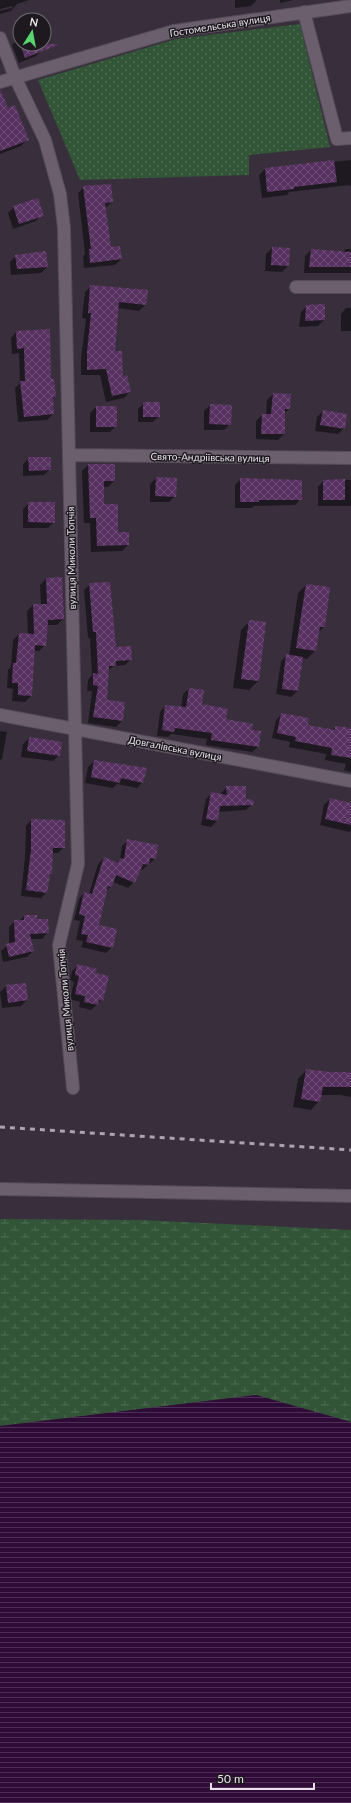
<svg xmlns="http://www.w3.org/2000/svg" width="351" height="1803" font-family="Lato,sans-serif">
<defs>
<pattern id="grass-dots" width="8" height="8" patternUnits="userSpaceOnUse"><rect width="8" height="8" fill="#315536"/><path d="M2 2h.1M6 6h.1" fill="none" stroke="#4f6d53" stroke-width="1.8" stroke-linecap="round"/></pattern>
<pattern id="wetland-marsh" width="20" height="14" patternUnits="userSpaceOnUse"><rect width="20" height="14" fill="#315536"/><path d="M1 5h8M5 5V1M11 12h8M15 12V8" fill="none" stroke="#4f6d53"/></pattern>
<pattern id="water-rules" width="6" height="5" patternUnits="userSpaceOnUse"><rect width="6" height="5" fill="#2f0b38"/><path d="M0 2.5h6" fill="none" stroke="#4d2e55"/></pattern>
<pattern id="building-cross-hatch" width="8" height="8" patternUnits="userSpaceOnUse"><rect width="8" height="8" fill="#573160"/><path d="M0 0l8 8M0 8l8-8" fill="none" stroke="#6f4f77"/></pattern>
</defs>
<rect width="100%" height="100%" fill="#392f3c"/>
<path fill="url(#grass-dots)" d="M300,24L330,147L249,155V175L80,180L38,80L176,39Z"/>
<path fill="url(#wetland-marsh)" d="M0,1219L142,1220L351,1230V1422L256,1395L0,1426Z"/>
<path fill="url(#water-rules)" d="M256,1395L351,1422V1803H0V1426Z"/>
<path fill="#0007" d="M0,0H29L17,4L11,11L0,14V11L12,8V6L0,9Z
M231,0H257L251,6L235,8V0Z
M280,0H293L280,3Z
M20,38V44H40L42,50L36,56L19,63L12,45Z
M0,106L27,140L21,146L0,154Z
M351,160V187L350,185L289,192L287,195L262,198L259,175L265,169Z
M84,187L112,202L105,208L110,248L121,259L115,265L84,268L83,256L85,254L78,193Z
M14,207L42,215L36,221L13,229L8,213Z
M272,248L288,266L282,272L265,271L266,254Z
M346,249H351V273H304L305,256L311,250L342,252Z
M16,256L47,267L41,273L11,275L10,262Z
M91,286L145,305L139,311L118,308L114,352L122,378L130,392L124,398L106,402L100,375H81V358L86,319L82,318L85,292Z
M307,306L324,320L318,326L299,327L301,312Z
M346,308H351V331H341V314Z
M16,332L50,380L55,396L52,400L53,414L47,420L18,422L15,388L20,383L19,353L12,354L11,338Z
M273,394L289,409L284,414V434L278,440L256,439V421L262,415H266L267,400Z
M144,403L159,416L153,422H138V409Z
M210,405L230,424L224,430H204V411Z
M96,407H116V426L110,432H90V413Z
M323,411L344,428L338,434L315,431L317,417Z
M29,458L50,469L44,475L23,476V464Z
M88,465H114V481L108,487H103V505L117,533H128V545L122,551L91,552L90,523H84L82,471Z
M156,478L175,496L169,502H150V484Z
M241,479L301,499L295,505L254,506L252,508H235V485Z
M324,480H351V506H318V487Z
M29,503L54,522L48,528H23V509Z
M46,579L63,619L57,625H46L45,645L39,651H33L31,696L25,702L12,701L13,689L7,688L8,670L11,667L13,640L19,634H28L27,611L33,605H41L40,585Z
M90,584L115,648L131,659L125,665L114,666L107,671L106,701L122,721L116,727L88,723L92,691H87L88,680L92,675L90,638H88L84,590Z
M306,585L324,627L318,633L315,651L307,659L302,658L298,691L291,697L276,694L281,661L287,655L289,656L298,593Z
M250,621L265,623L258,681L249,690L233,688L241,630Z
M189,689L201,705L225,720L251,730L258,747L252,752L206,745L207,739L171,734L168,737L157,736L160,712L165,706L181,708L183,694Z
M282,714L307,726L332,730L336,727L351,729V772L344,770L346,764L325,760L326,754L289,747L290,742L272,738L276,720Z
M0,731L7,732L2,759L0,760Z
M29,738L59,755L53,761L21,757L23,744Z
M94,761L145,769L143,782L137,788L117,784L113,788L85,783L88,767Z
M227,787L252,804L246,810L218,812L217,821L211,827L201,825L206,799L212,793L221,795V793Z
M330,799L351,804V830L349,832L320,825L324,805Z
M31,820L64,847L58,853H52L51,874L48,877L46,893L41,898L21,896L25,856L26,826Z
M128,840L157,845L155,859L142,870L139,869L134,882L128,888L113,882L111,886L106,892L98,926L112,947L106,953L81,947L83,941L76,940L80,921L74,920L79,899L84,893L89,894L98,864L104,858L116,863L120,859L122,846Z
M24,916L36,920L48,932L42,939H30L33,951L27,957L3,962L1,951L9,944V927L15,921H19Z
M78,965L95,974L102,1000L91,1010L79,1007L80,1002L70,999L74,982L70,980L72,971Z
M25,984L27,1000L21,1006L2,1008L0,992L6,986Z
M306,1070L329,1073L351,1074V1097L340,1095H320L319,1101L311,1110L293,1107L298,1079Z"/>
<path fill="url(#building-cross-hatch)" d="M20,44H58V45L25,58Z
M0,89L8,108L15,105L29,140L0,151Z
M334,160L337,182L294,187V189L267,192L265,168Z
M111,184L113,202L105,203L111,247L120,246L122,259L90,263L89,249H91L83,186Z
M38,198L44,216L19,224L13,206Z
M272,247L290,248L289,266L271,265Z
M311,249L351,252V267H309Z
M46,251L48,267L17,269L15,255Z
M90,285L148,290L146,305L119,302L115,351H122L123,376L127,375L131,392L112,396L106,369L87,370V352L91,313H88Z
M325,304V320L305,321L306,305Z
M50,329L51,379H54L56,397H53L54,414L24,417L20,381H25L24,348L17,349L16,331Z
M273,393L291,394L290,409H285V434H261L262,414H271Z
M143,402H160V417H143Z
M210,404L232,405L231,425L209,424Z
M96,406H117V427H96Z
M323,410L347,414L345,429L320,425Z
M28,457H51V470L29,471Z
M88,464H115V481H104V504H118V532H129V545L97,546L96,518H90Z
M156,477L177,478L176,497L155,496Z
M240,478L302,480V500H259V502H240Z
M345,479V500H323V480Z
M28,502H55V523L28,522Z
M62,577L64,619L48,620L46,646L35,645L32,696L18,695V683H12L13,663H16L19,633L34,634L33,604H47L46,578Z
M110,582L116,647L131,646L132,660L116,661V666H109L107,700L125,702L123,721L93,717L98,686L93,685V673L98,674L96,632H93L89,583Z
M306,584L330,587L325,627H320L316,651L296,648Z
M249,620L266,622L259,681L241,679Z
M286,654L303,657L298,691L282,689Z
M189,688L204,690L202,704L228,709L226,719L253,724L252,730L261,731L259,747L211,740L212,733L175,728L174,732L162,730L165,705L186,707Z
M281,713L309,718L308,725L335,730V726L351,728V758L331,755L332,748L295,741L296,737L277,733Z
M29,737L62,742L60,756L27,751Z
M94,760L147,768L143,783L121,778L120,783L91,777Z
M226,786H246V799L254,800L253,805L220,806L218,821L206,819L211,792L227,795Z
M330,798L351,803V825L325,819Z
M31,819L65,820V848H53L52,874H50L47,893L26,890L31,850Z
M127,839L158,845L156,859L150,858L149,865L143,864L135,883L116,875L112,887L108,886L99,925L117,929L113,948L86,942L88,935L81,934L85,916L79,914L84,892L92,894L104,857L118,863L120,858L124,859Z
M24,915H37V919H48L49,933L30,934L34,951L9,957L6,944L15,942L14,920H24Z
M77,964L97,969L96,973L109,976L103,1001L99,1000L98,1005L84,1002L85,996L75,994L79,976L75,975Z
M26,983L28,1000L8,1003L6,985Z
M306,1069L329,1072H351V1087H323L320,1102L301,1099Z"/>
<g fill="none" stroke-linecap="round" stroke-linejoin="round">
<g stroke="#544c57" stroke-width="14">
<path id="minor" d="M304,12L337,139L351,138
M0,38L15,77L45,140L60,194L64,228L78,864L59,945L73,1088
M0,82L174,31L351,6
M296,287H351
M69,455L351,458
M0,715L351,781
M0,1189L351,1196"/>
</g>
<use href="#minor" stroke="#6b5f6e" stroke-width="12"/>
<path stroke="#aba3ad" stroke-width="3" stroke-dasharray="5 5" stroke-linecap="butt" d="M0,1127L351,1150"/>
</g>
<g text-anchor="middle" stroke-width="3" stroke-linejoin="round" paint-order="stroke">
<g font-size="10" fill="#e8e1ea" stroke="#1d191f">
<text transform="translate(220 25) rotate(-9)" y="4">Гостомельська вулиця</text>
<text transform="translate(210 457) rotate(1)" y="4">Свято-Андріївська вулиця</text>
<text transform="translate(71 558) rotate(-91)" y="4">вулиця Миколи Топчія</text>
<text transform="translate(175 748) rotate(11)" y="4">Довгалівська вулиця</text>
<text transform="translate(65 1000) rotate(-95)" y="4">вулиця Миколи Топчія</text>
</g>
</g>
<g transform="translate(32 32) rotate(11)"><circle r="19" fill="#1d191f" stroke="#6e6970"/>
<path d="M0-3L7 15L0 10L-7 15Z" fill="#58d570"/>
<text y="-6" font-size="11" font-weight="bold" text-anchor="middle" fill="#e8e1ea">N</text>
</g>
<path d="M211 1783v6h103v-6" fill="none" stroke="#e8e1ea" stroke-width="2"/>
<text x="217" y="1783" font-size="12" fill="#e8e1ea" stroke="#1d191f" stroke-width="3" paint-order="stroke">50 m</text>
</svg>
